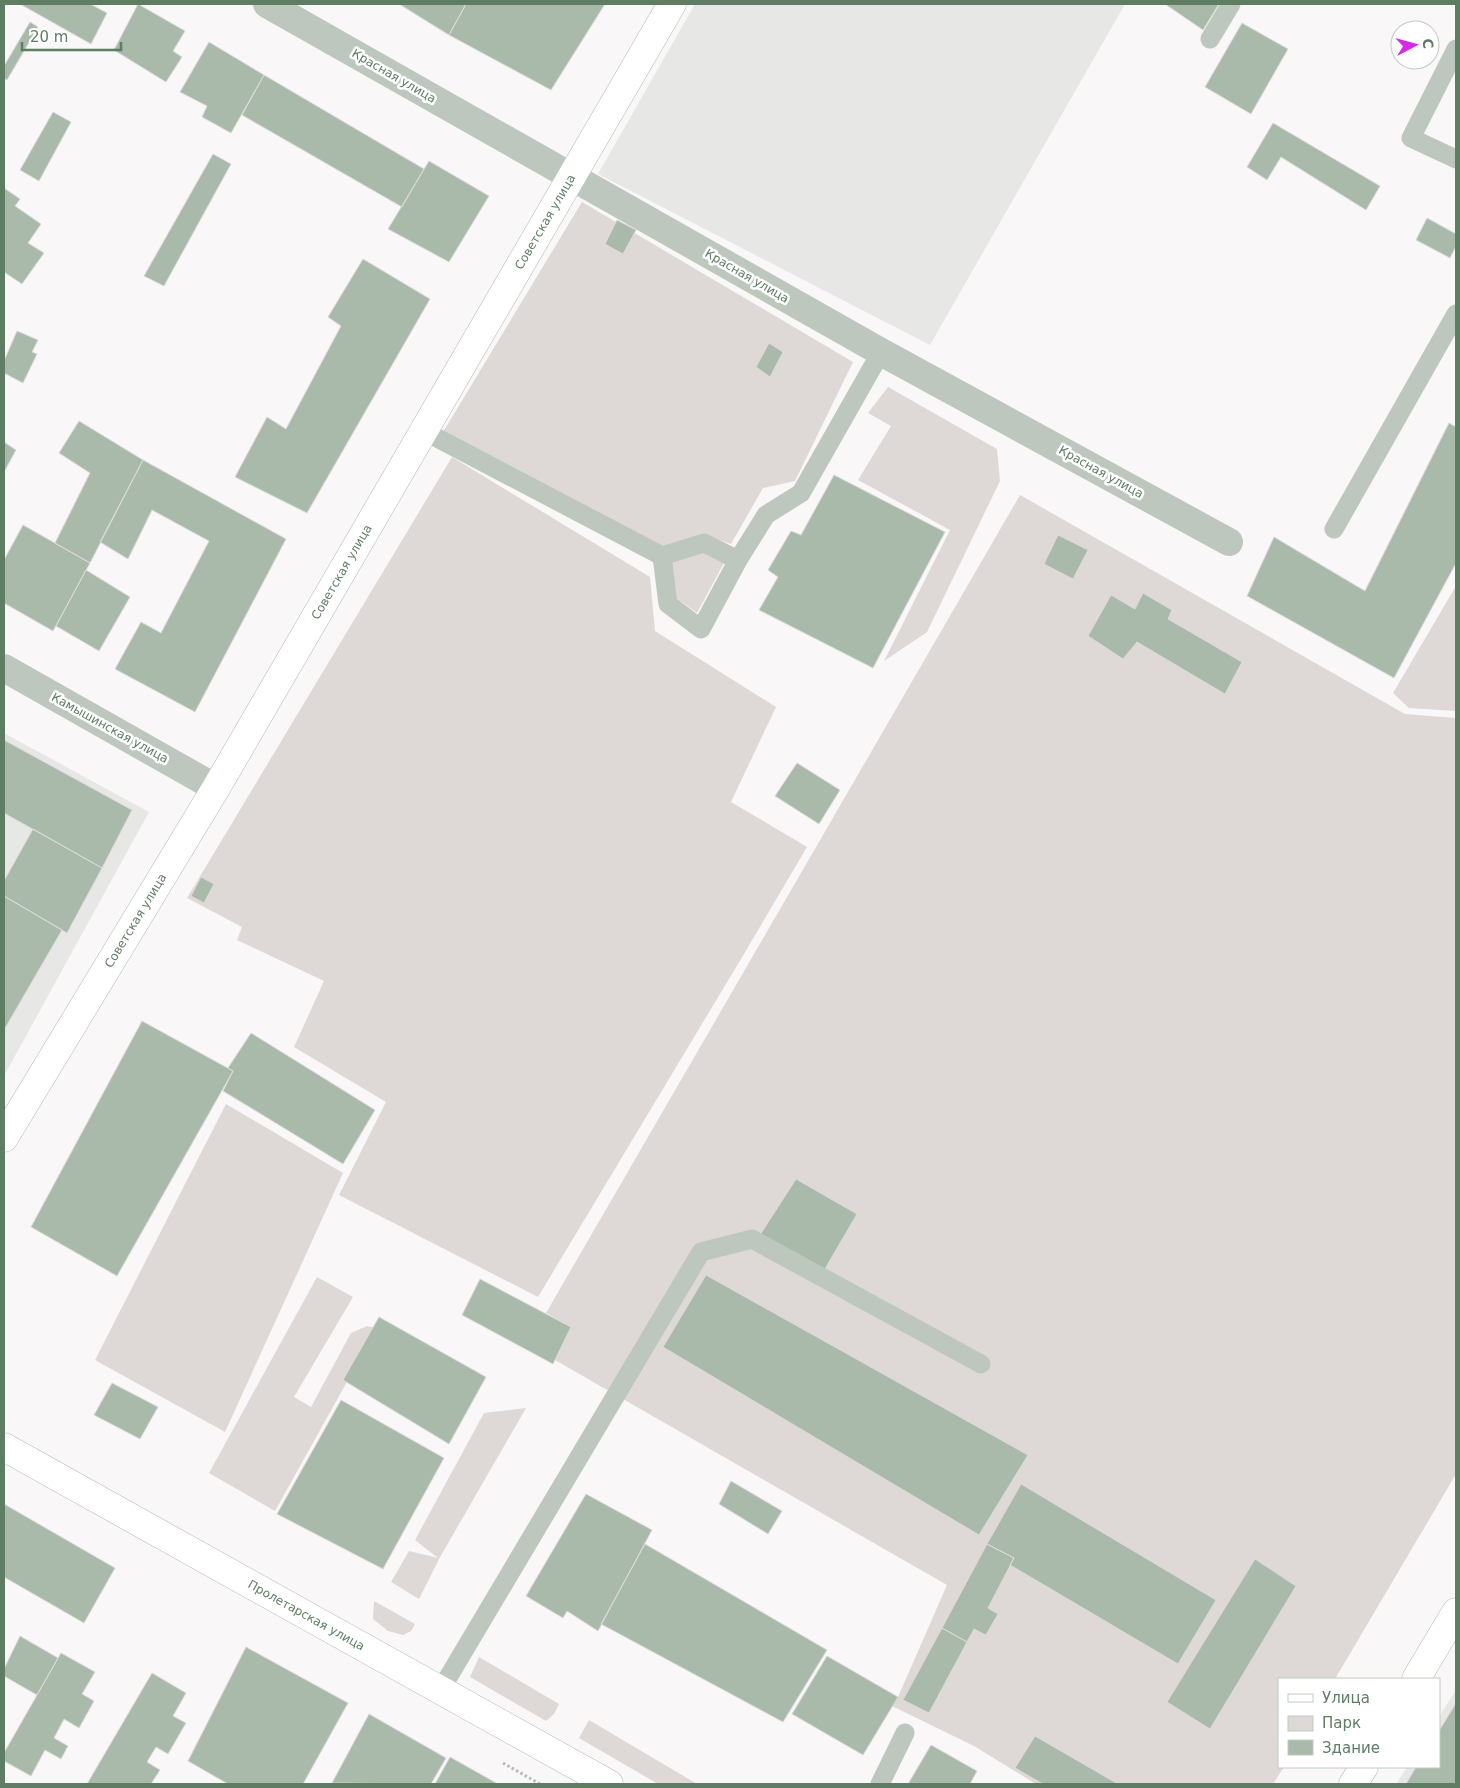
<svg xmlns="http://www.w3.org/2000/svg" width="1460" height="1788" font-family="'DejaVu Sans',sans-serif">
<rect width="100%" height="100%" fill="#f9f7f7"/>
<path fill="#e7e8e6" d="M695,4H1125L930,345L598,174Z
M4,733L149,812L4,1076Z
M1456,1690V1784H1396L1407,1767H1439V1717Z"/>
<path fill="#ded9d6" d="M582,202L853,362L795,481L763,488L731,544L704,535L664,552L440,437Z
M888,387L997,449L1000,481L927,632L884,661L950,530L858,480L891,426L868,413Z
M452,457L650,577L655,631L776,707L731,802L807,847L738,964L538,1297L339,1195L386,1102L294,1047L324,981L237,940L242,927L187,898Z
M1020,495L1405,714L1456,718V1474L1335,1679H1279V1767H1284L1273,1784H1036L974,1746L892,1706L898,1697L947,1585L555,1360L571,1327L546,1313Z
M699,551L724,563L697,613L673,596L670,558Z
M1456,586V711L1409,708L1393,693Z
M226,1104L343,1173L225,1432L95,1360Z
M317,1277L353,1297L294,1397L311,1407L351,1333L367,1326L377,1328L275,1511L209,1473Z
M526,1408L439,1559L419,1599L391,1582L409,1551L438,1558L415,1540L484,1413Z
M374,1601L415,1624L411,1631L403,1635L388,1631L373,1619Z
M479,1657L559,1704L554,1714L546,1721L470,1677Z
M589,1720L697,1784H658L579,1738Z"/>
<path fill="#a9b9aa" stroke="#dbd9da" d="M20,4H90L107,13L91,44Z
M138,4L185,31L173,51L182,57L166,82L114,50Z
M399,4H466L449,35Z
M466,4H605L551,90L449,35Z
M1165,4H1219L1203,30Z
M30,22L38,27L7,80L4,78V66Z
M1242,23L1288,49L1251,114L1205,87Z
M209,42L264,75L231,133L202,117L207,106L180,92Z
M264,75L424,169L402,207L242,115Z
M53,112L71,122L39,181L20,170Z
M1273,123L1380,186L1366,210L1281,157L1267,180L1247,167Z
M213,154L231,164L164,286L144,276Z
M429,161L489,196L449,262L388,229Z
M4,188L20,199L15,206L41,224L28,243L44,253L22,284L4,272Z
M1427,218L1456,234V246L1450,258L1416,240Z
M617,220L636,230L623,254L605,244Z
M363,259L430,299L307,513L235,477L267,417L286,429L341,326L328,317Z
M17,331L38,340L32,352L37,354L23,383L4,373V361Z
M769,343L783,352L770,377L756,367Z
M79,421L143,460L90,563L55,543L90,473L59,453Z
M1449,423L1456,427V563L1394,678L1247,596L1274,537L1365,591Z
M4,442L16,450L4,472Z
M143,460L286,539L195,712L115,669L141,622L161,633L209,541L152,510L128,559L100,542Z
M834,475L945,532L873,668L759,610L778,577L768,570L791,531L801,535Z
M23,525L90,563L53,631L4,603V560Z
M1058,535L1088,550L1073,579L1044,564Z
M86,570L130,597L99,651L56,626Z
M1143,593L1172,610L1168,619L1242,662L1225,694L1137,642L1123,659L1088,636L1111,595L1135,609Z
M4,740L132,810L102,868L4,813Z
M797,763L840,790L819,824L775,796Z
M33,829L102,868L67,933L4,896V881Z
M201,877L214,884L204,903L191,896Z
M4,896L62,930L4,1030Z
M142,1021L233,1071L117,1276L31,1227Z
M251,1033L375,1110L343,1164L223,1091L233,1071L228,1068Z
M796,1179L857,1214L822,1274L758,1238Z
M706,1275L1028,1455L979,1535L663,1347Z
M480,1279L571,1327L553,1364L462,1315Z
M379,1317L486,1377L449,1444L343,1380Z
M112,1383L158,1407L140,1439L94,1415Z
M341,1400L444,1458L383,1569L277,1514Z
M731,1481L782,1511L768,1534L719,1504Z
M1021,1484L1216,1600L1178,1664L1010,1565L1014,1558L987,1544Z
M586,1494L652,1530L598,1631L567,1611L563,1618L526,1596Z
M4,1504L115,1568L84,1623L4,1577Z
M645,1544L827,1650L783,1722L601,1624Z
M987,1544L1014,1558L988,1608L998,1614L986,1635L974,1629L967,1642L942,1628Z
M1255,1559L1296,1586L1210,1729L1167,1702Z
M942,1628L967,1642L929,1713L903,1700Z
M20,1636L58,1658L37,1695L4,1676V1669Z
M246,1647L348,1703L303,1784H228L188,1761Z
M61,1653L95,1672L82,1694L94,1701L79,1728L64,1719L54,1738L68,1746L61,1759L45,1750L31,1776L4,1761V1753Z
M827,1656L898,1697L863,1755L792,1714Z
M152,1673L186,1693L173,1716L186,1723L168,1754L156,1747L147,1762L160,1770L151,1784H87Z
M1456,1703V1784H1406L1416,1767H1439V1731Z
M369,1714L446,1758L431,1784L332,1783Z
M1035,1736L1118,1784H1043L1015,1768Z
M931,1745L977,1771L970,1784H908Z
M450,1757L498,1784H435Z"/>
<g fill="none" stroke-linecap="round" stroke-linejoin="round">
<g stroke="#b0bcb1" stroke-width="29">
<g id="secondary">
<path id="s1" d="M4,1138L216,788L672,4"/>
<path d="M1416,1679L1456,1612"/>
<path d="M1353,1784L1364,1767"/>
</g>
</g>
<g stroke="#afbab0" stroke-width="29">
<g id="primary">
<path id="s2" d="M4,1447L609,1784"/>
</g>
</g>
<path stroke="#b6beb7" stroke-width="3" stroke-dasharray="2.5 2.5" stroke-linecap="butt" d="M503,1763L540,1784"/>
<path stroke="#bdc7be" stroke-width="19" d="M1210,39L1231,4
M1456,49L1411,138L1456,159
M424,431L662,556L704,543L738,560L766,515L801,493L881,352
M1334,529L1456,314
M662,556L668,604L701,629L738,560
M440,1691L701,1252L752,1239L981,1364
M880,1784L905,1733"/>
<path stroke="#bdc7be" stroke-width="28" d="M267,4L881,352L1229,542
M4,668L216,788"/>
<use href="#secondary" stroke="#fff" stroke-width="28"/>
<use href="#primary" stroke="#fff" stroke-width="28"/>
</g>
<g text-anchor="middle" stroke-width="5" stroke-linejoin="round" paint-order="stroke">
<g font-size="12" fill="#5e7d62" stroke="#fff">
<text transform="translate(394 76) rotate(30)" y="4">Красная улица</text>
<text dy="4" stroke="none"><textPath href="#s1" startOffset="1064">Советская улица</textPath></text>
<text transform="translate(747 276) rotate(30)" y="4">Красная улица</text>
<text transform="translate(1101 472) rotate(29)" y="4">Красная улица</text>
<text dy="4" stroke="none"><textPath href="#s1" startOffset="659">Советская улица</textPath></text>
<text transform="translate(110 728) rotate(29)" y="4">Камышинская улица</text>
<text dy="4" stroke="none"><textPath href="#s1" startOffset="254">Советская улица</textPath></text>
<text dy="4" stroke="none"><textPath href="#s2" startOffset="346">Пролетарская улица</textPath></text>
</g>
</g>
<rect width="1460" height="1788" fill="none" stroke="#5e7d62" stroke-width="10"/>
<rect x="1278" y="1678" width="162" height="90" fill="#ffffff" stroke="#bfcbc0"/>
<rect x="1288" y="1694" width="25" height="8" fill="#ffffff" stroke="#bfcbc0"/>
<text x="1322" y="1703" font-size="15" fill="#5e7d62">Улица</text>
<rect x="1288" y="1716" width="25" height="15" fill="#ded9d6" stroke="#bfcbc0"/>
<text x="1322" y="1728" font-size="15" fill="#5e7d62">Парк</text>
<rect x="1288" y="1740" width="25" height="15" fill="#a9b9aa" stroke="#bfcbc0"/>
<text x="1322" y="1753" font-size="15" fill="#5e7d62">Здание</text>
<g transform="translate(1415 45) rotate(84)"><circle r="24" fill="#ffffff" stroke="#bfcbc0"/>
<path d="M0-4L9 19L0 12L-9 19Z" fill="#d727e9"/>
<text y="-8" font-size="14" font-weight="bold" text-anchor="middle" fill="#5e7d62">С</text>
</g>
<path d="M22 42v8h99v-8" fill="none" stroke="#5e7d62" stroke-width="2.5"/>
<text x="30" y="42" font-size="15" fill="#5e7d62" stroke="#ffffff" stroke-width="4" paint-order="stroke">20 m</text>
</svg>
